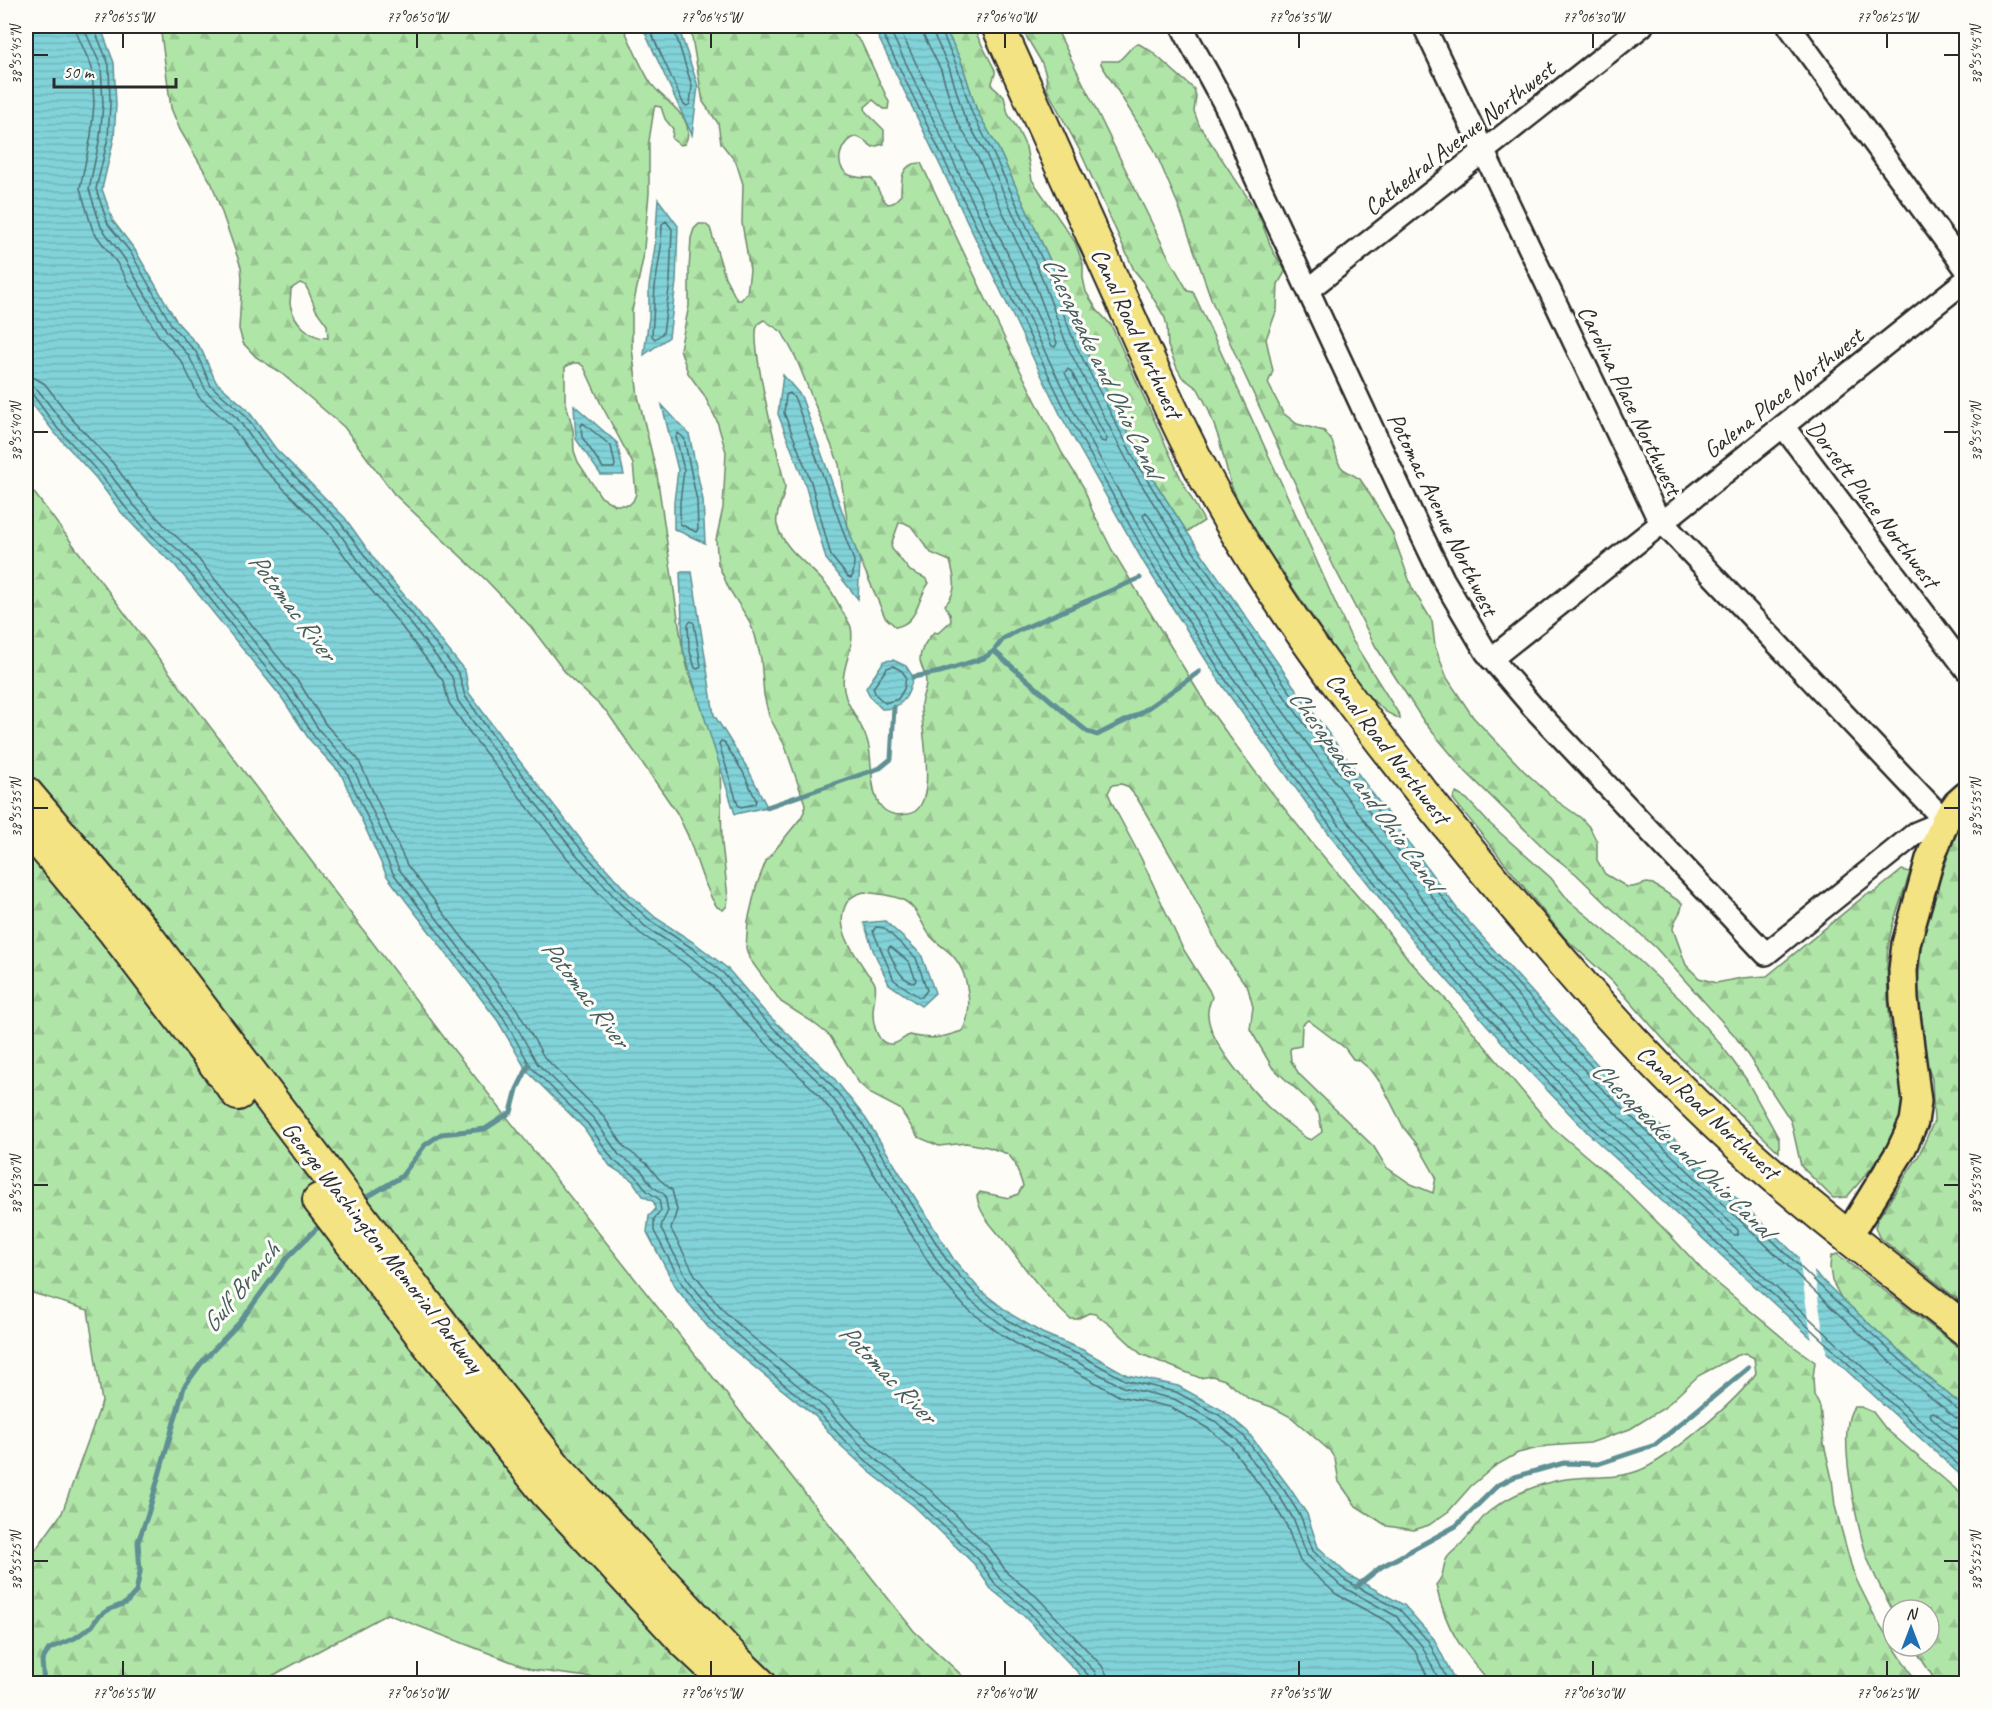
<svg xmlns="http://www.w3.org/2000/svg" width="1992" height="1709" font-family="Caveat,sans-serif">
<defs>
<pattern id="forest-firs" width="22" height="20" patternUnits="userSpaceOnUse" patternTransform="scale(1.5)"><rect width="22" height="20" fill="#b0e5a8"/><path d="M5 1l3.5 6h-7zM16 11l3.5 6h-7z" fill="#98c591"/></pattern>
<pattern id="water-rules" width="6" height="5" patternUnits="userSpaceOnUse" patternTransform="scale(1.5)"><rect width="6" height="5" fill="#81d3d9"/><path d="M0 2.5h6" fill="none" stroke="#70b5ba"/></pattern>
</defs>
<rect width="100%" height="100%" fill="#fdfcf7"/>
<filter id="ink" filterUnits="userSpaceOnUse"><feTurbulence type="fractalNoise" baseFrequency=".0167" numOctaves="2"/><feDisplacementMap in="SourceGraphic" scale="12" xChannelSelector="R" yChannelSelector="G"/><feConvolveMatrix kernelMatrix="1 2 1 2 8 2 1 2 1" color-interpolation-filters="sRGB"/></filter>
<g filter="url(#ink)">
<path fill="url(#forest-firs)" stroke="#6e886a" stroke-width="1.5" fill-rule="evenodd" d="M160,26H623C631,44 639,63 649,80C660,101 699,115 685,144L680,145L672,139L673,129L665,119L661,107L655,106L654,109L649,141V193L643,259L632,311V348L638,396L657,475L682,645L689,674L702,707L720,764L722,843L728,898L727,906L723,910L717,907L712,899L702,876L688,836L677,813L607,712L568,676L531,627L486,580L394,494L344,427L281,373L256,357L243,343L239,329L242,278L241,267L212,184L180,130L171,108ZM300,283L305,285L308,290L316,310L327,325L328,338C310,339 293,321 290,304C290,299 291,294 291,289ZM573,363H579L584,367L601,404L633,464L636,494L633,501L629,505H615L601,497L578,462L574,451L573,430L565,399V367Z
M690,26H849V30L861,42L889,102L888,109H884L873,100L865,107L866,112L884,130V144L873,147C868,144 862,137 856,137C843,137 829,168 852,176C858,178 865,178 871,178C878,186 880,198 888,204L893,203L901,195C901,179 901,163 921,163L1013,356L1062,453L1083,486L1092,510L1112,550L1207,706L1254,770L1311,842L1384,927L1409,960L1450,1004L1552,1127L1618,1183L1668,1233L1706,1274L1789,1343L1815,1362L1813,1377L1814,1395L1820,1407L1824,1444L1832,1479L1835,1506L1851,1565L1857,1581L1876,1619L1917,1683H1491C1462,1651 1445,1628 1436,1585C1446,1572 1441,1572 1446,1560C1448,1554 1457,1549 1461,1544C1472,1534 1479,1519 1491,1510C1512,1494 1540,1483 1566,1479C1589,1476 1617,1479 1638,1471C1668,1460 1739,1399 1756,1373L1754,1358L1745,1353L1736,1356L1698,1376L1664,1408L1630,1429L1590,1443L1547,1446L1518,1453L1495,1466L1471,1486L1449,1511L1429,1525L1414,1530L1387,1526L1356,1506L1339,1482L1335,1459L1330,1451L1291,1417L1272,1407L1249,1399L1225,1380L1212,1376L1200,1378L1141,1354L1110,1325L1095,1314L1089,1313L1077,1319H1070C1046,1297 1026,1270 1006,1243C995,1229 979,1215 977,1196L980,1192L1009,1198L1018,1194L1023,1186L1015,1163L1008,1154L988,1147L966,1143L939,1146L918,1137L900,1109L871,1094L859,1083L830,1036L811,1021L781,1002L749,958L746,948L748,921L756,887L766,861L800,819L804,812L805,804L785,746L769,716L764,695L761,659L755,635L747,617L729,589L718,564L716,540L723,508L726,452L717,421L704,395L688,373L680,349L689,306V270L691,238L694,229L699,224H705L710,228L725,277L737,300H741L747,293L750,270L742,223L743,184L736,162L721,143L718,123L703,102ZM764,320L782,332L796,358L839,464L849,534L885,617L896,627C918,623 917,599 929,583L925,578L910,571L892,549L891,545L899,523L903,522L911,526L931,553L950,561C955,578 958,592 945,605L950,614L951,621L938,633L934,632C927,640 920,649 920,660C921,667 926,674 926,682C926,689 922,697 921,704C920,725 941,809 908,814C864,822 875,768 868,743C864,727 852,713 846,698C836,671 856,652 851,627C849,622 845,616 842,611C838,603 834,595 829,588C813,567 784,551 777,525C774,514 785,498 785,486C779,458 750,347 757,326C759,322 760,322 764,320ZM1121,784L1127,786L1137,798L1186,882L1210,928L1218,946L1248,988L1253,1007L1250,1029L1272,1067L1308,1100L1319,1114L1322,1132L1311,1140L1306,1138C1293,1127 1278,1117 1266,1105C1247,1084 1209,1042 1208,1015C1207,1008 1210,1003 1212,997L1209,990L1182,947L1141,858L1115,809L1108,793L1112,785ZM864,892C876,894 893,894 905,901C917,908 921,923 929,934C935,943 946,948 953,956C969,973 974,1011 962,1031C941,1038 932,1040 909,1035C904,1038 898,1043 893,1044C877,1046 873,1024 873,1012C873,1004 877,992 875,984C874,981 870,976 867,973C856,955 836,931 844,909C847,899 853,895 864,892ZM1308,1020L1345,1048L1353,1059L1360,1061L1372,1071L1382,1085L1404,1128L1419,1147L1436,1177L1433,1193L1411,1184L1386,1167L1374,1147L1299,1074L1291,1061L1290,1050L1291,1048L1301,1046L1302,1025Z
M944,26H972L995,70C996,77 991,80 992,86L1004,97L1008,114L1017,128L1026,147L1032,180L1075,242L1083,264V278L1086,292L1097,310L1111,325L1183,483L1204,521L1187,532L1142,462L1123,422L1081,342L1053,267L998,148L977,111L961,61Z
M1020,26H1055L1169,258L1188,291L1193,292L1291,504L1352,640L1400,716V719L1386,712L1362,690L1248,521L1231,485L1219,439L1208,408L1198,389L1182,377L1177,368L1168,346L1167,326L1165,318L1143,281L1134,270L1080,151L1047,89L1046,75L1042,63Z
M1139,44L1151,51L1194,89L1196,96L1194,111L1199,125L1258,213L1273,252L1284,267L1285,272L1278,284L1277,309L1266,339L1273,371L1268,383L1283,413L1297,424L1324,431L1332,441L1339,464L1343,469L1360,479L1366,488L1392,532L1412,588L1432,621L1435,647L1447,678L1473,717L1524,771L1557,801L1581,818L1590,828L1597,842V860L1605,874L1627,887H1633L1647,883L1653,884L1682,903C1683,914 1673,918 1673,929L1686,965L1699,978L1716,983L1742,978L1767,976L1867,894L1875,892L1902,870L1910,872C1902,900 1887,931 1887,961C1887,982 1888,1004 1890,1025C1894,1054 1908,1100 1898,1126C1887,1153 1865,1175 1847,1197L1833,1198L1801,1166L1791,1121L1735,1036L1655,947L1610,907L1576,874L1548,852L1466,772L1424,722L1376,647L1333,565L1240,365L1213,304L1179,207L1154,149L1101,64V61H1119L1134,45Z
M26,482L449,1044L914,1631L970,1683H635L533,1670L387,1614L259,1683H26V1563L62,1513L102,1402L88,1310L26,1291Z
M1456,793L1467,799L1488,822L1551,878L1569,901L1627,949L1681,1000L1722,1046L1746,1079L1779,1139V1152L1679,1057L1612,981L1565,938L1453,799Z
M1966,820V1306L1879,1237L1875,1227L1877,1220L1918,1157L1934,1121L1932,1079L1927,1065L1918,985L1921,947L1943,870L1956,835Z
M1837,1254L1966,1353V1409L1923,1373L1841,1298L1832,1281L1830,1268L1831,1256Z
M1854,1407H1861L1873,1412L1886,1429L1966,1498V1683H1939L1933,1677L1913,1646H1929V1610L1893,1611C1884,1594 1874,1576 1867,1557C1858,1528 1835,1431 1854,1407Z"/>
<path fill="url(#water-rules)" stroke="#5f9093" stroke-width="1.5" d="M26,26H97L102,31L114,63L116,105L114,138L102,189L113,221L135,250L177,322L201,349L216,382L247,409L276,449L345,518L377,563L415,608L465,671L469,693L507,745L585,845L629,894L656,918L696,944L727,968L764,1011L833,1077L866,1119L954,1260L981,1291L1012,1315L1042,1333L1083,1350L1127,1375L1178,1386L1222,1410L1247,1431L1289,1487L1307,1514L1318,1547L1348,1575L1404,1605L1434,1639L1456,1683H1088L1022,1614L991,1589L974,1564L914,1506L871,1473L838,1443L816,1417L736,1352L708,1327L676,1288L647,1232L649,1216L655,1210L654,1202L643,1196L632,1180L610,1166L584,1128L527,1071L498,1021L387,876L341,774L309,739L282,698L174,564L152,545L121,512L96,478L54,432L26,396Z
M642,26H678L698,86L692,135Z
M873,26H944L961,61L977,111L998,148L1053,267L1081,342L1123,422L1142,462L1187,532L1293,685L1458,910L1606,1074L1841,1298L1923,1373L1966,1409V1480L1588,1133L1510,1051L1417,946L1320,822L1222,685L1144,563L1061,416Z
M658,199L678,226L676,282L669,337L644,355L649,317V287L655,246Z
M783,375L801,396L860,561L858,599L826,559L805,484L778,414Z
M574,405L617,443L624,475H601L576,439Z
M662,405L689,434L703,500L705,543L674,529V502L678,470Z
M680,572H692L714,715L748,769L767,807L735,814L683,649Z
M893,660L906,666L913,677C909,695 903,709 882,709L871,698L866,688L884,661Z
M885,921L921,954L935,993L921,1006L889,984L873,950L864,923Z"/>
<path fill="#fdfcf7" d="M1798,1252L1813,1266L1827,1356L1812,1342Z"/>
<g fill="none" stroke-linecap="round" stroke-linejoin="round">
<path stroke="#4d6e71" stroke-width="1.5" d="M76,26L77,34L92,68L94,104L91,136L80,188L93,231L117,263L158,335L182,362L199,397L230,424L259,464L328,533L360,577L398,622L443,681L449,703L470,733L568,859L614,910L641,934L683,962L711,985L748,1026L816,1092L848,1132L935,1273L965,1307L999,1333L1033,1354L1073,1370L1119,1396L1170,1407L1209,1429L1231,1447L1271,1500L1286,1524L1300,1561L1336,1594L1390,1623L1415,1651L1431,1684
M85,26L86,33L101,66L103,104L100,137L89,189L101,227L124,258L166,330L189,356L206,391L237,418L266,458L335,527L367,572L405,616L452,677L458,701L496,753L575,853L620,903L647,928L688,954L718,978L754,1020L823,1086L855,1127L942,1268L971,1301L1004,1326L1037,1346L1077,1362L1123,1387L1174,1399L1215,1421L1237,1440L1278,1494L1294,1520L1307,1555L1341,1586L1396,1616L1422,1646L1441,1684
M93,26L109,65L110,104L108,138L96,189L108,224L131,253L172,326L196,352L211,386L243,413L272,453L340,522L373,567L410,611L459,674L465,696L502,749L580,848L625,898L652,922L692,948L723,973L760,1015L828,1081L862,1123L949,1264L977,1295L1008,1320L1040,1339L1080,1355L1125,1380L1176,1392L1219,1415L1243,1435L1284,1490L1301,1517L1313,1551L1345,1580L1400,1610L1429,1642L1449,1684
M648,26L684,105L687,106L690,104L692,86L673,26
M879,26L1067,413L1149,560L1227,682L1325,819L1421,942L1515,1047L1593,1129L1966,1472
M888,26L1073,410L1155,556L1233,678L1331,814L1427,937L1520,1042L1598,1124L1966,1462
M898,26L1052,346L1055,347L1057,343L1032,276L978,158L956,119L941,70L924,36L923,26
M932,26L933,33L949,67L964,116L986,154L1040,273L1068,348L1131,468L1176,539L1282,693L1375,820L1448,918L1596,1083L1832,1308L1913,1383L1956,1418L1966,1421
M939,26L956,64L972,113L992,151L1047,270L1075,344L1137,464L1182,535L1288,689L1381,816L1454,913L1602,1078L1837,1302L1919,1377L1960,1412L1966,1413
M666,221L672,229L670,282L663,333L655,339L652,336L655,287L661,247L662,224Z
M1067,369L1071,371L1103,432L1107,439L1105,442L1101,441L1065,373Z
M26,377L35,378L45,384L71,418L113,463L139,498L167,528L191,550L300,684L326,725L358,759L407,865L516,1008L544,1057L601,1113L625,1148L647,1164L659,1179L672,1190L677,1210L671,1229L695,1275L724,1311L750,1335L830,1400L854,1427L885,1455L930,1490L990,1548L1008,1574L1037,1597L1102,1666L1107,1675L1108,1684
M26,386H32L38,390L64,424L106,469L132,503L161,535L184,555L293,690L319,730L353,768L399,869L509,1013L537,1063L594,1119L619,1155L641,1170L652,1186L665,1195L668,1211L662,1223L661,1229L688,1280L718,1317L745,1342L824,1407L848,1433L879,1462L924,1497L983,1554L1001,1580L1031,1604L1095,1672L1099,1684
M26,393L33,395L58,429L100,474L126,508L156,540L179,560L287,694L313,735L346,771L393,873L503,1017L531,1067L588,1124L614,1161L636,1176L647,1191L659,1199L661,1211L654,1219V1231L682,1284L712,1322L740,1348L819,1413L843,1439L874,1468L918,1502L978,1559L996,1585L1026,1609L1090,1677L1092,1684
M790,393L795,399L854,561L853,575L851,578L848,577L831,556L811,482L784,413L786,395Z
M583,423L611,446L615,465L614,468H603L582,437L581,426Z
M678,433L684,438L697,501L698,529L696,532L680,524V502L684,470L676,437Z
M1146,512L1274,699L1441,924L1590,1089L1738,1230V1235H1734L1604,1117L1527,1036L1434,931L1338,809L1241,673L1163,551L1143,516Z
M691,621L694,623L701,666L698,669L695,668L689,648L688,624Z
M893,666L902,671L906,677L904,689L898,699L885,703L876,695L873,688L887,668Z
M721,741L724,742L743,772L756,800L755,804L741,807L738,805L719,744Z
M876,927L884,928L916,958L927,990L922,997H919L894,980L873,931Z
M890,946L909,962L916,980L914,983C899,979 895,964 888,950Z
M1966,1430L1953,1427L1934,1412L1930,1413L1931,1417L1966,1449"/>
<path stroke="#5f9093" stroke-width="5" d="M994,651L1078,724L1088,732L1097,735L1139,714L1199,672
M913,677L940,672L984,658L994,651L1003,639L1017,631L1140,578
M767,807L880,768L891,759L894,707
M360,1201L401,1177L425,1145L441,1134L485,1129L511,1112L517,1089L529,1065
M1356,1587L1381,1567L1456,1526L1498,1485L1514,1477L1564,1463L1598,1464L1655,1445L1748,1368
M44,1684L42,1661L49,1649L75,1638L92,1626L98,1617L108,1610L126,1603L136,1592L140,1572L138,1542L148,1514L184,1387L202,1362L240,1322L287,1258L316,1229L324,1224"/>
<g stroke="#2b2b2b" stroke-width="26">
<path id="minor" d="M1182,26C1192,47 1204,66 1215,87C1232,115 1243,146 1255,176L1416,523L1443,579L1486,652L1532,706L1766,954L1916,833L1945,821L1662,522L1655,512L1424,26
M1789,26L1966,269
M1308,290L1642,26
M1783,426L1966,669
M1491,659L1966,280"/>
</g>
<g stroke="#2b2b2b" stroke-width="32">
<path id="major" d="M1848,1236L1900,1152L1914,1122L1917,1101L1904,1000L1903,970L1906,944L1930,859L1945,821L1957,804L1966,796"/>
</g>
<g stroke="#2b2b2b" stroke-width="36">
<path id="highway" d="M998,26C1040,119 1082,212 1124,305C1153,370 1182,436 1217,499C1292,631 1387,751 1483,868C1564,966 1647,1063 1741,1147C1813,1212 1891,1270 1966,1330
M26,793L139,926L447,1331L557,1469L736,1661L760,1684
M29,829L114,931L238,1094
M319,1200L427,1342L546,1492L686,1643L730,1684"/>
</g>
<use href="#minor" stroke="#fdfcf7" stroke-width="21"/>
<use href="#major" stroke="#f4e382" stroke-width="27"/>
<use href="#highway" stroke="#f4e382" stroke-width="32"/>
</g>
</g>
<path fill="none" stroke="#2b2b2b" stroke-width="2" d="M123,33V48M417,33V48M711,33V48M1005,33V48M1299,33V48M1593,33V48M1887,33V48M33,55H48M1944,55H1959M33,432H48M1944,432H1959M33,808H48M1944,808H1959M33,1185H48M1944,1185H1959M33,1561H48M1944,1561H1959M123,1661V1676M417,1661V1676M711,1661V1676M1005,1661V1676M1299,1661V1676M1593,1661V1676M1887,1661V1676"/>
<g text-anchor="middle" stroke-width="6" stroke-linejoin="round" paint-order="stroke">
<g font-size="24" fill="#2b2b2b" stroke="#fdfcf7">
<text transform="translate(1459 138) rotate(-38)" y="8">Cathedral Avenue Northwest</text>
<text transform="translate(1137 333) rotate(65)" y="8">Canal Road Northwest</text>
<text transform="translate(1783 393) rotate(-38)" y="8">Galena Place Northwest</text>
<text transform="translate(1630 400) rotate(64)" y="8">Carolina Place Northwest</text>
<text transform="translate(1873 504) rotate(53)" y="8">Dorsett Place Northwest</text>
<text transform="translate(1443 514) rotate(64)" y="8">Potomac Avenue Northwest</text>
<text transform="translate(1388 748) rotate(52)" y="8">Canal Road Northwest</text>
<text transform="translate(1708 1112) rotate(43)" y="8">Canal Road Northwest</text>
<text transform="translate(383 1247) rotate(52)" y="8">George Washington Memorial Parkway</text>
</g>
<g font-size="26" font-style="italic" fill="#455d5f" stroke="#fdfcf7">
<text transform="translate(1103 366) rotate(64)" y="9">Chesapeake and Ohio Canal</text>
<text transform="translate(293 606) rotate(53)" y="9">Potomac River</text>
<text transform="translate(1366 789) rotate(54)" y="9">Chesapeake and Ohio Canal</text>
<text transform="translate(586 993) rotate(53)" y="9">Potomac River</text>
<text transform="translate(1683 1149) rotate(44)" y="9">Chesapeake and Ohio Canal</text>
<text transform="translate(240 1287) rotate(-51)" y="9">Gulf Branch</text>
<text transform="translate(888 1373) rotate(46)" y="9">Potomac River</text>
</g>
</g>
<rect width="1992" height="1709" fill="none" stroke="#fdfcf7" stroke-width="66"/>
<g transform="translate(1911 1628)"><circle r="28" fill="#fdfcf7" stroke="#a9a8a5" stroke-width="1.5"/>
<path d="M0-4.5L10 22L0 15L-10 22Z" fill="#1f6fb2"/>
<text y="-9" font-size="16" font-weight="bold" text-anchor="middle" fill="#2b2b2b">N</text>
</g>
<path d="M54 78v9h122v-9" fill="none" stroke="#2b2b2b" stroke-width="3"/>
<text x="63" y="78" font-size="18" fill="#2b2b2b" stroke="#fdfcf7" stroke-width="4.5" paint-order="stroke">50 m</text>
<rect x="33" y="33" width="1926" height="1643" fill="none" stroke="#2b2b2b" stroke-width="2"/>
<g font-size="15" text-anchor="middle" fill="#2b2b2b">
<text x="123" y="22">77°06'55"W</text>
<text x="417" y="22">77°06'50"W</text>
<text x="711" y="22">77°06'45"W</text>
<text x="1005" y="22">77°06'40"W</text>
<text x="1299" y="22">77°06'35"W</text>
<text x="1593" y="22">77°06'30"W</text>
<text x="1887" y="22">77°06'25"W</text>
<text transform="translate(16 55) rotate(-90)" y="5">38°55'45"N</text>
<text transform="translate(1976 55) rotate(-90)" y="5">38°55'45"N</text>
<text transform="translate(16 432) rotate(-90)" y="5">38°55'40"N</text>
<text transform="translate(1976 432) rotate(-90)" y="5">38°55'40"N</text>
<text transform="translate(16 808) rotate(-90)" y="5">38°55'35"N</text>
<text transform="translate(1976 808) rotate(-90)" y="5">38°55'35"N</text>
<text transform="translate(16 1185) rotate(-90)" y="5">38°55'30"N</text>
<text transform="translate(1976 1185) rotate(-90)" y="5">38°55'30"N</text>
<text transform="translate(16 1561) rotate(-90)" y="5">38°55'25"N</text>
<text transform="translate(1976 1561) rotate(-90)" y="5">38°55'25"N</text>
<text x="123" y="1698">77°06'55"W</text>
<text x="417" y="1698">77°06'50"W</text>
<text x="711" y="1698">77°06'45"W</text>
<text x="1005" y="1698">77°06'40"W</text>
<text x="1299" y="1698">77°06'35"W</text>
<text x="1593" y="1698">77°06'30"W</text>
<text x="1887" y="1698">77°06'25"W</text>
</g>
</svg>
